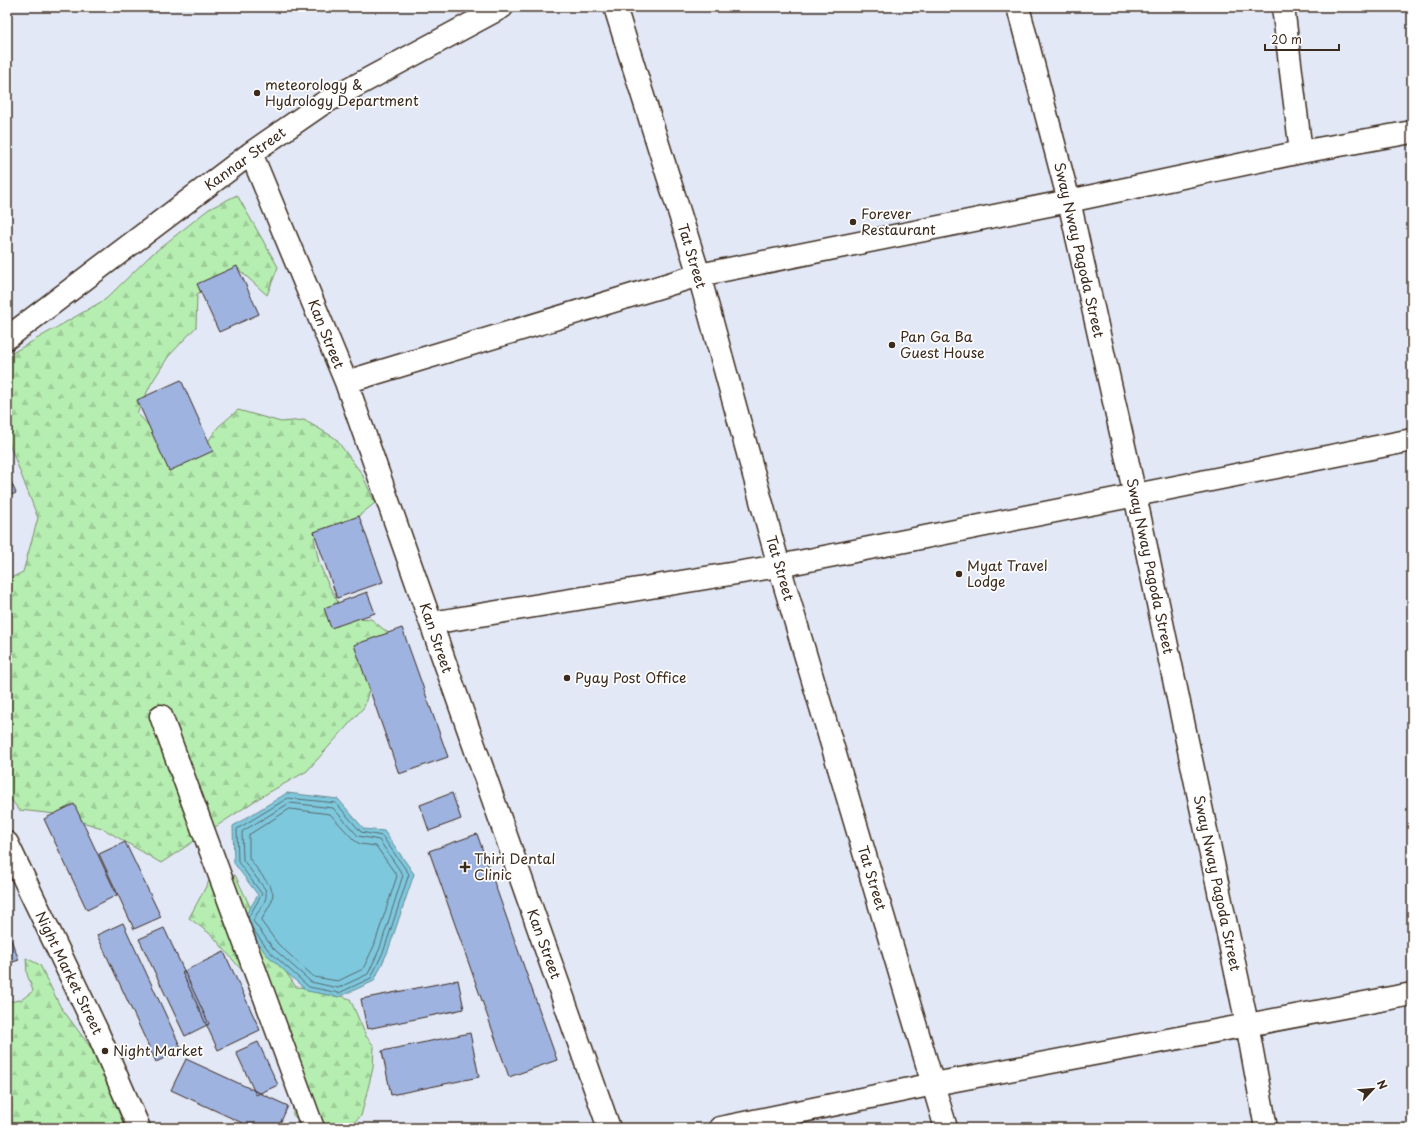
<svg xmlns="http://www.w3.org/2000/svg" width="1419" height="1135" font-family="'Playpen Sans',sans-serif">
<defs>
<pattern id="forest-firs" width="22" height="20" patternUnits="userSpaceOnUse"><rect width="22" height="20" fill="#b6eeb1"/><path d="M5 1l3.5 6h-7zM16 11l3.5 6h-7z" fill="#9dcc98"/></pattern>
</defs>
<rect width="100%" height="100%" fill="#e2e8f6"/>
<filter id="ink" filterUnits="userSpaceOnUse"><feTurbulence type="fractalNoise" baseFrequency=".025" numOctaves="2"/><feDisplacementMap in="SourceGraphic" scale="8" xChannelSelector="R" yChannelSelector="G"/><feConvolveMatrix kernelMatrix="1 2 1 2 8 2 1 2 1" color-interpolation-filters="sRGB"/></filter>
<g filter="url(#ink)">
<path fill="url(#forest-firs)" stroke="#788c68" d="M237,195L278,267L267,295L236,267L197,294L196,327L168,357L151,384L137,413L164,442L196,459L218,427L238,410L281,422L304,420L335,438L362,474L375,503L351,522L314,538L319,563L328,584L346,617L371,619L388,633L381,649L364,707L307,771L259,798L161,863L102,828L56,814L19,810L7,794V580L23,572L38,518L7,438V356L106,299L151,255L209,209Z
M235,875L256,919L263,938L296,987L323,989L350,999L366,1036L374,1046L373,1068L361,1116L347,1128H306L293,1115L291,1070L244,973L213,936L189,918L209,881Z
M26,958L40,965L60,1006L91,1048L107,1083L123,1123L121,1128H7V1002L21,1000L33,991L27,974Z"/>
<path fill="#7ec8de" stroke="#638991" d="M287,793L338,799L364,829L384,831L414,874L388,951L374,981L339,997L307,991L266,954L242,921L258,895L234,863L233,826Z"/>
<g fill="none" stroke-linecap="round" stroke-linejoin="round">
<path stroke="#56696b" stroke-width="1" d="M290,803L333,808L358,836L379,840L403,875L380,948L368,974L338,988L311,982L273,948L253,921C257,911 270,901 265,889L243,860L242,832Z
M290,809L330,814L355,841L360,844L376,846L397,876L374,946L363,969L338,981L314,977L278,944L261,921L272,901L273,893L270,886L249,858V835Z
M248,918L262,894L238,862L237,829L288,798L336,803L361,832L382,836L409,874L384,950L371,978L339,993L309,987L269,951L252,928"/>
</g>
<path fill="#9fb3e1" stroke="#3b2a1e" d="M237,266L259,314L219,332L197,284Z
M181,380L213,451L169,471L137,400Z
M7,473L16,493L7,497Z
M359,516L383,582L337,598L314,532Z
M367,592L375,613L331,628L324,608Z
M402,628L448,757L399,774L354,645Z
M452,793L461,819L429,831L420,805Z
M74,804L117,895L87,910L44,819Z
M477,834L557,1060L509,1077L429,851Z
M125,842L161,917L134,929L99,854Z
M123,923L182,1050L156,1062L97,935Z
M164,928L209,1024L185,1036L139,939Z
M7,930L19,960L7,964Z
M224,952L260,1030L218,1050L182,972Z
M458,980L464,1009L367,1029L361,999Z
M470,1033L479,1077L391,1095L382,1051Z
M258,1042L278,1085L256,1095L236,1052Z
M186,1059L288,1106L278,1128H253L171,1090Z"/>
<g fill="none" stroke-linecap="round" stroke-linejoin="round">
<g stroke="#3b2a1e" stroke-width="25">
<path id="minor" d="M615,7L699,275L779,566L946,1128
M1018,7L1069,201L1135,495L1247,1024L1266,1128
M1283,7L1301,152
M251,153L346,382L609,1128
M7,338L251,153L322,104L502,7
M346,382L699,275L1069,201L1301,152L1412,132
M431,623L779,566L1412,440
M161,716L313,1128
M7,843L97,1031L139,1128
M720,1128L934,1084L1412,994"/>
</g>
<use href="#minor" stroke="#fff" stroke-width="22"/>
</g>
</g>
<g fill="#3b2a1e" stroke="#fff" stroke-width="1.5">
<circle cx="257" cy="93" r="4"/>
<circle cx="853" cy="222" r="4"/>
<circle cx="892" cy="345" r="4"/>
<circle cx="959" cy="574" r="4"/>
<circle cx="567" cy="678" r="4"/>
<path d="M463 861h4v4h4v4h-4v4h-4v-4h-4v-4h4z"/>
<circle cx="105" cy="1051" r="4"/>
</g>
<g text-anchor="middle" stroke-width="3.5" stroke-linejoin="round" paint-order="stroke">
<g font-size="14" fill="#3b2a1e" stroke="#fff" text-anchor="start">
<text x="265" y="90">meteorology &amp;<tspan x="265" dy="16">Hydrology Department</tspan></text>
<text x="861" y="219">Forever<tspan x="861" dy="16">Restaurant</tspan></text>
<text x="900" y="342">Pan Ga Ba<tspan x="900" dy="16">Guest House</tspan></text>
<text x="967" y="571">Myat Travel<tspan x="967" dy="16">Lodge</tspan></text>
<text x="575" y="683">Pyay Post Office</text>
<text x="474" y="864">Thiri Dental<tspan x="474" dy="16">Clinic</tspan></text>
<text x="113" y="1056">Night Market</text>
</g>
<g font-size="14" fill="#3b2a1e" stroke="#fff">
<text transform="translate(245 159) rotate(-36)" y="5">Kannar Street</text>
<text transform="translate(1079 250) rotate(77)" y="5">Sway Nway Pagoda Street</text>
<text transform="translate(692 256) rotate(73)" y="5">Tat Street</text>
<text transform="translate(326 334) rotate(68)" y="5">Kan Street</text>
<text transform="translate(1150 566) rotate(78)" y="5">Sway Nway Pagoda Street</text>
<text transform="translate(780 568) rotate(74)" y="5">Tat Street</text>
<text transform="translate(436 638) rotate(71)" y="5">Kan Street</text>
<text transform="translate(872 878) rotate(73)" y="5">Tat Street</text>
<text transform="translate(1217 883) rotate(78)" y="5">Sway Nway Pagoda Street</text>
<text transform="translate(544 944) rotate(70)" y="5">Kan Street</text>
<text transform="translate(69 973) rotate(64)" y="5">Night Market Street</text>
</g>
</g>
<rect width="1419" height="1135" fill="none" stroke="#fff" stroke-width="24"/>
<rect x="12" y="12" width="1395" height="1111" fill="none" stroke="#3b2a1e" stroke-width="1.5" filter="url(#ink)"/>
<g transform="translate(1373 1089) rotate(64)" stroke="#ffffff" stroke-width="3" paint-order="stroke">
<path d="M0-3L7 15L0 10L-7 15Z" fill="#3b2a1e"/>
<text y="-6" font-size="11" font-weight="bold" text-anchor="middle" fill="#3b2a1e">N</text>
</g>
<path d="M1265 44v6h74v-6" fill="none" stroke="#3b2a1e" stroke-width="2"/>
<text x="1271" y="44" font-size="12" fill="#3b2a1e" stroke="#ffffff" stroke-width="3" paint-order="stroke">20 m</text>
</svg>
